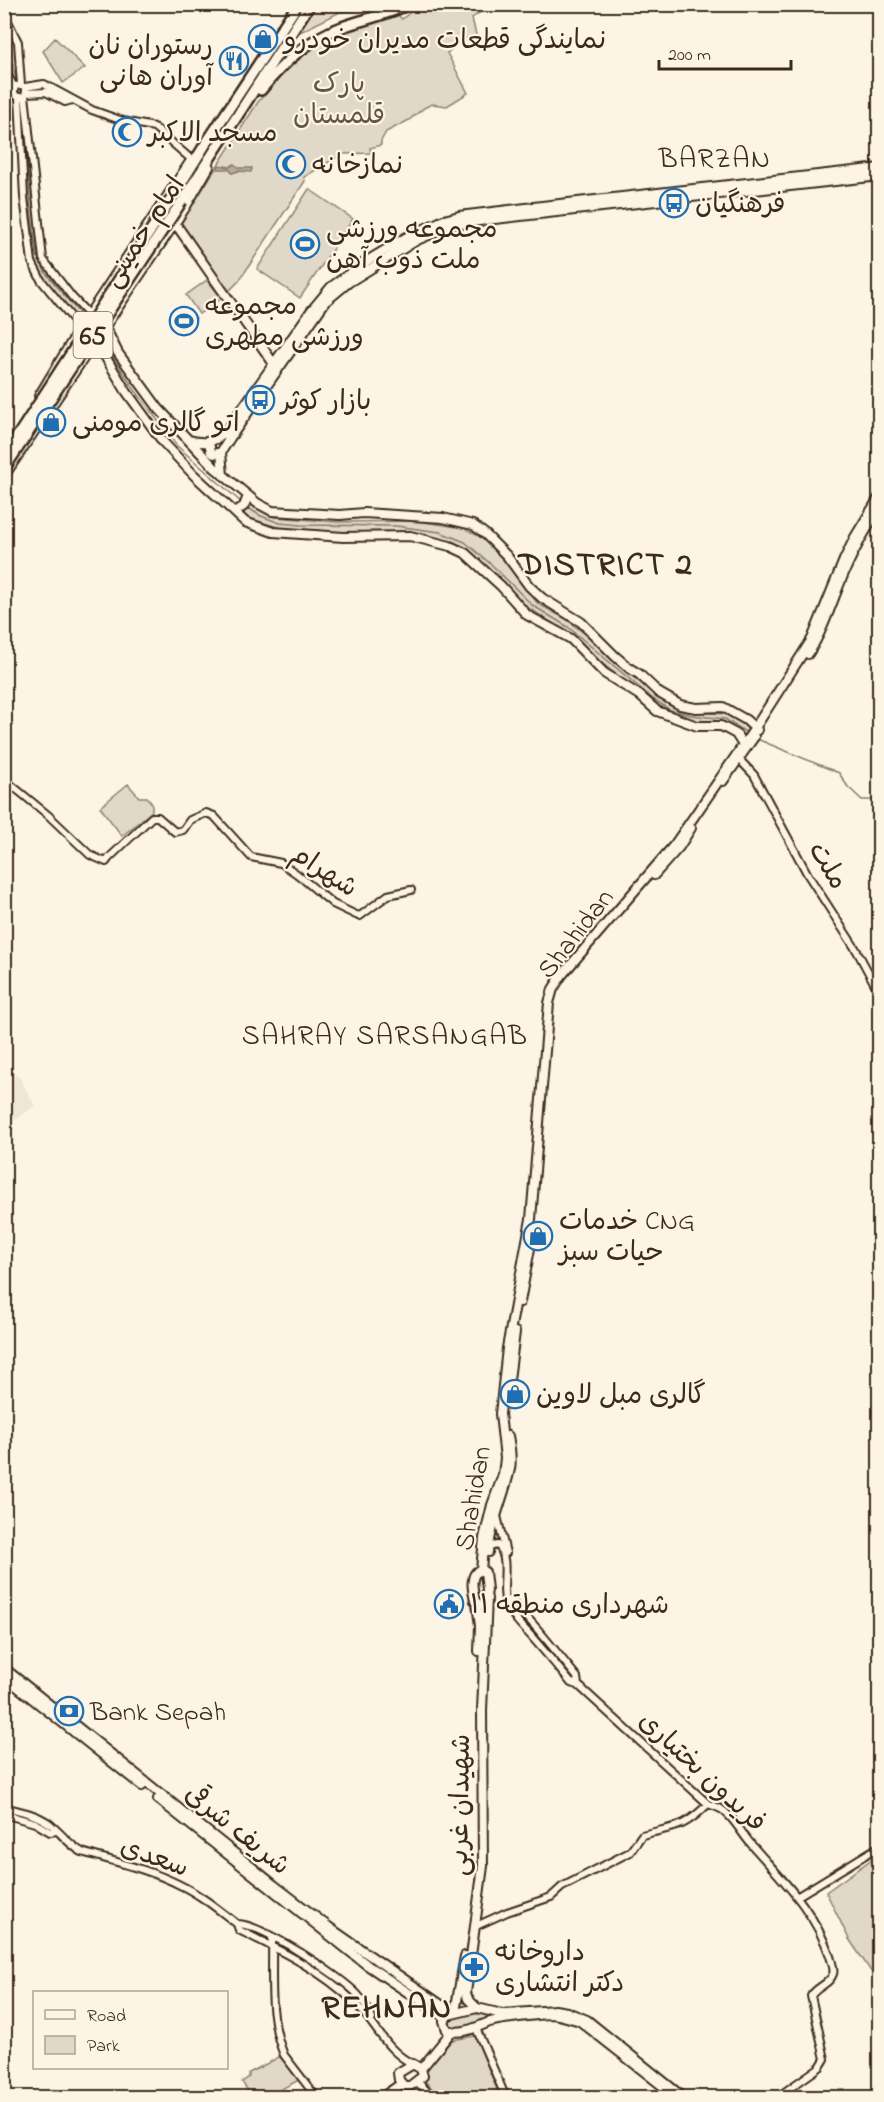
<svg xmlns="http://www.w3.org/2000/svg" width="884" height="2102" font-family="'Indie Flower','Playpen Sans Arabic',sans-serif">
<rect width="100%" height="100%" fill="#fcf5e5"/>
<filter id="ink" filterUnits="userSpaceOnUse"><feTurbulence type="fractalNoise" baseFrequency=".0167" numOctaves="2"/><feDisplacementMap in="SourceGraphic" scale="12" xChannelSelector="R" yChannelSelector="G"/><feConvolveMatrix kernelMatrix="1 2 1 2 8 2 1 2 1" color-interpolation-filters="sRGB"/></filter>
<g filter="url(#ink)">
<path fill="#eee6d6" d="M5,1067L20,1078L35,1106L14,1121L5,1111Z"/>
<path fill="#e0d8c8" stroke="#8e8173" stroke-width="1.5" d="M315,5H393L369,9L340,12L296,34Z
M419,5H491L472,18L477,39L465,38L447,53L468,93L447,106L432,104L424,108L409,120L386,132L381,141V145L370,148L371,153L342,154L304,177L305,181L239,281L229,291L181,223L258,102L286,68L314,48L346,30L398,15L402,19Z
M4,18L16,45L20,83H15C1,63 4,41 4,18Z
M55,38L85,68L63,83L43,51Z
M24,98L41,257L49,272L83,312L77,320L43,279L34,262L27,210L21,100Z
M309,189L353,219L300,298L257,269Z
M207,280L222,298L199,314L186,295Z
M190,311L196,318L178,331L172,325Z
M251,503L274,517L338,522L418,521L463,528L485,539L509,566L538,604L566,619L591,639L628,673L669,705L688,712L726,714L740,721L748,729L744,739L738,731L725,722H698L660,708L599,661L565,631L521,603L490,570L457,544L406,533H342L289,530L245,518L244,512Z
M128,784L139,797H147L152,804V811L122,836L100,807Z
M879,1854V1983L849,1939L826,1892Z
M479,2011L484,2012L487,2017L484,2023L459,2029L451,2028L449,2021L452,2018Z
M475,2036L498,2092L490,2097H440L425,2081L428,2067L452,2040Z
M281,2056L299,2080L266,2097H252L242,2082L249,2077V2073Z"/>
<path fill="#b7ad9e" stroke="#85796b" stroke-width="1.5" d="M234,164L239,168H252L251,172L238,171L232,173L229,169H218L219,165L230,167Z"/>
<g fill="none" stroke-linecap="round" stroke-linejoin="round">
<path stroke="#85796b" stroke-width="1.5" d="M4,38L21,95
M22,99L31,210L37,255L45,272L83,318
M101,340L135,390L177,446L242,503
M248,508L261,516L280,523L301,525L396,526L440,532L465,542L493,566L532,605L568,627L653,699L670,710L691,715L725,719L747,733
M757,739L839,773L848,787L862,800H875"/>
<g stroke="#3b2a1e" stroke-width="10">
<path id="minor" d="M4,13L18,42L21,85
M4,68L14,87
M14 91a6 6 0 1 1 12 0a6 6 0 1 1-12 0Z
M25,87L44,84L92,110L123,121L154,127L192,160
M26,93L46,92L65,102L72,100
M25,95L43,259L72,297L89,315
M19,97L24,197L32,262L41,280L80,328
M736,756L754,775L808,875L857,951L880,994
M4,779L48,815L90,855L106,862L109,858L152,817H158L175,832L183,830L190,820L206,813L214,816L251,857L281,863L297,874L333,904L356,915L360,916L388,895L411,890
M497,1516L506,1553
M488,1547L498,1545C512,1562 498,1589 508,1608C514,1619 524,1628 532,1637C545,1652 558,1667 571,1683L578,1685L708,1804C712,1805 717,1807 721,1809C734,1817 741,1833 751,1844C783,1881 813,1908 830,1956C831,1961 835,1968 833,1974C830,1984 816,1987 811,1996L825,2059L820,2067L776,2098
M506,1599C520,1604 564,1662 577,1677L578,1685
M4,1807C20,1811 37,1814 50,1824C61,1833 69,1845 82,1852C115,1862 149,1869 180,1885C201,1895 219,1910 237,1924L239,1930C279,1950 321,1970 353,2001C375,2022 385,2051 413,2064
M4,1814L35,1823L50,1832L56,1831
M798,1896L880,1846
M237,1924C260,1923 342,1977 358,1995C365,2003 369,2010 372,2019
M474,1927L507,1912L551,1897L562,1887L630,1852L642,1835C675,1826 682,1830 708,1804
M272,1938C273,1978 268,2017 284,2055L317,2098
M476,2028L506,2098
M413,2084L421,2085L434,2098"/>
</g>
<g stroke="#3b2a1e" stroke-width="12">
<path id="major" d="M175,223L274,364
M105,327L118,353L159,409L215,468L257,503L272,511L340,515L364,513L443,518L473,525L485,534L507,556L529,586L542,598L581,622L615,656L629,668L639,674L659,693L680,705L696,708L723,707L746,720L757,730
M94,343L100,348L126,391L163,442L194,475L245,522L273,532L343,537L410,536L450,546L465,553L501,586L527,615L571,639L604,673L639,695L657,711L697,726H721L736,734L743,745
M39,396L80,328L190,162
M189,440C204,444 212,443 225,433L311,311L331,287L367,261L407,237L444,220L459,216L542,206L880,168
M209,442L211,452L214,454L221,452
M223,475L221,452L230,438L325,302L349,282L417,240L453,225L486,220L880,176
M4,476L185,208L209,167
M235,512L244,506L248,496
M808,654C826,626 834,594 848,564C857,544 869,525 880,506
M723,781L754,737
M654,875L679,847L691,828
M520,1302L531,1243
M508,1388L515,1332
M488,1552C491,1523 504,1497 510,1469C512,1458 510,1446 508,1436
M479,1570L485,1572L487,1590L485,1603L480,1605L475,1601C473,1591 469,1576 479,1570Z
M481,1570L484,1538L492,1505L503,1475L505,1458L500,1414L507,1348L531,1219L549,1003L553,989L562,975L675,844L753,731L812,639L844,560L855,537L880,496
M477,1604L480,1626L479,1651
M4,1668L274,1885L330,1928L453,2013
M4,1676L142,1786
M158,1799L367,1965L446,2018
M477,2008L468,1999L466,1993L483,1866L482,1710L487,1598
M455,2012L465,1956
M413,2064L421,2069L423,2076L410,2086H404L399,2080L398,2073Z
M421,2069L452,2031
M381,2098L401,2084
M678,2098L580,2021C571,2018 562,2015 552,2014C542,2014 496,2019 487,2023C475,2028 460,2035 447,2030L444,2021L448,2015L477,2008L502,2014L555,2010L567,2012L587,2020L684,2098"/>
</g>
<g stroke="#3b2a1e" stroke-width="14">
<path id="highway" d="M261,90C283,63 308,39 342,27C364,19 387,15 409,4
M175,193L205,145L298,4
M182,201L310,4"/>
</g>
<use href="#minor" stroke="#fcf5e5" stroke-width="6"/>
<use href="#major" stroke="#fcf5e5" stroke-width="8"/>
<use href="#highway" stroke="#fcf5e5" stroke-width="9"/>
<g stroke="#3b2a1e" stroke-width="14" stroke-linecap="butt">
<path id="highway-bridge" d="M4,457L175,193
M4,469L182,201"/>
</g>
<use href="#highway-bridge" stroke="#fcf5e5" stroke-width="9"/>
</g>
</g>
<defs>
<g id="shop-ring" transform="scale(1.5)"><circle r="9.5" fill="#fcf5e5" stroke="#1f6fb2" stroke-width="1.5"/><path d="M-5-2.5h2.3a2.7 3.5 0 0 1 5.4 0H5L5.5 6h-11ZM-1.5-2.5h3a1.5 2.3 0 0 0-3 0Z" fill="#1f6fb2"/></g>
<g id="restaurant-ring" transform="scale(1.5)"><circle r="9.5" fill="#fcf5e5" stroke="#1f6fb2" stroke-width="1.5"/><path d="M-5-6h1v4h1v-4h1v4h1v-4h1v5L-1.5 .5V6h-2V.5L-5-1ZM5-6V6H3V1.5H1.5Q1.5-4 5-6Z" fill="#1f6fb2"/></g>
<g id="mosque-ring" transform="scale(1.5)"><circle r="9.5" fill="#fcf5e5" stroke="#1f6fb2" stroke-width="1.5"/><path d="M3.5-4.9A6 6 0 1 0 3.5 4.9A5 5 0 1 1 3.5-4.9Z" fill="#1f6fb2"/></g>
<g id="bus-ring" transform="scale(1.5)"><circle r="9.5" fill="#fcf5e5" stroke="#1f6fb2" stroke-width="1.5"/><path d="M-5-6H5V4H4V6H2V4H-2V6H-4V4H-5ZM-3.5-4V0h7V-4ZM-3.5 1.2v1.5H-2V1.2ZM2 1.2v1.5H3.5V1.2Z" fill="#1f6fb2"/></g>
<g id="stadium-ring" transform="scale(1.5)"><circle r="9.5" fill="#fcf5e5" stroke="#1f6fb2" stroke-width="1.5"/><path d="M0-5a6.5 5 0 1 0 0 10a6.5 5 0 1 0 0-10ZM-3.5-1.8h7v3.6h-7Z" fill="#1f6fb2"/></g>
<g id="civic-ring" transform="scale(1.5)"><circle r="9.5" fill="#fcf5e5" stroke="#1f6fb2" stroke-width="1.5"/><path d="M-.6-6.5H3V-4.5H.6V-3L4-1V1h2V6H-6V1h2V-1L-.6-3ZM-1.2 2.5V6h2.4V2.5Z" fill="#1f6fb2"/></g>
<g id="bank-ring" transform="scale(1.5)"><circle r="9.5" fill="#fcf5e5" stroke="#1f6fb2" stroke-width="1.5"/><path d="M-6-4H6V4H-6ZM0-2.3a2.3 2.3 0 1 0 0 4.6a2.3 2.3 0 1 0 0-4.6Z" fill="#1f6fb2"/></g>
<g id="pharmacy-ring" transform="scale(1.5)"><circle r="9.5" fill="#fcf5e5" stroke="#1f6fb2" stroke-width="1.5"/><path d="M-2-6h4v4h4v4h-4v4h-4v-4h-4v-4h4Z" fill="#1f6fb2"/></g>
</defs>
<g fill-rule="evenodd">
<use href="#shop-ring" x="263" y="39"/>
<use href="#restaurant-ring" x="234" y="61"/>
<use href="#mosque-ring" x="127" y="132"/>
<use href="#mosque-ring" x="291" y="164"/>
<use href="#bus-ring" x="674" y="203"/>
<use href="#stadium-ring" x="305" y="244"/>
<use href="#stadium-ring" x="184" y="321"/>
<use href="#bus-ring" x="260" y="400"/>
<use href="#shop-ring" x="51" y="422"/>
<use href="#shop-ring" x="538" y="1236"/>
<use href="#shop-ring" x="515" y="1394"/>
<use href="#civic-ring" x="449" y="1604"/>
<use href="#bank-ring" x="69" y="1711"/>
<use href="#pharmacy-ring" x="474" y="1967"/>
</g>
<g text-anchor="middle" stroke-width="4.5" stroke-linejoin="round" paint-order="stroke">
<rect fill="#fcf5e5" stroke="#75675a" stroke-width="1.5" x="73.5" y="312" width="39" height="46" rx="4.5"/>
<g font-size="26" font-weight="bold" fill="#3b2a1e">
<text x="93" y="344">65</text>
</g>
<g font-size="27" fill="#3b2a1e" stroke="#fcf5e5" text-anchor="start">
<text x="284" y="48">نمایندگی قطعات مدیران خودرو</text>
<text x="213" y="54" text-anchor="end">رستوران نان<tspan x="213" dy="31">آوران هانی</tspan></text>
<text x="148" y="141">مسجد الاکبر</text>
<text x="312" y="173">نمازخانه</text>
<text x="695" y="212">فرهنگیان</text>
<text x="326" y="237">مجموعه ورزشی<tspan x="326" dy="31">ملت ذوب آهن</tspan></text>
<text x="205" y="314">مجموعه<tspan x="205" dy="31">ورزشی مطهری</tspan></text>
<text x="281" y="409">بازار کوثر</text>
<text x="72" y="431">اتو گالری مومنی</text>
<text x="559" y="1229">خدمات CNG<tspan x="559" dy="31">حیات سبز</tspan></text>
<text x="536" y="1403">گالری مبل لاوین</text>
<text x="470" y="1613">شهرداری منطقه ۱۱</text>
<text x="90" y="1720">Bank Sepah</text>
<text x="495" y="1960">داروخانه<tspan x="495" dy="31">دکتر انتشاری</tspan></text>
</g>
<g font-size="27" fill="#645648" stroke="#fcf5e5">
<text x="339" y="92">پارک<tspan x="339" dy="31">قلمستان</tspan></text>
</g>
<g font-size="27" fill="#3b2a1e" stroke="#fcf5e5">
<text transform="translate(143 231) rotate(-57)" y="9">امام خمینی</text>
<text transform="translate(829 865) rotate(59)" y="9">ملت</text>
<text transform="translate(325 870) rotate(33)" y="9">شهرام</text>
<text transform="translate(575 933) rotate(-52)" y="9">Shahidan</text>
<text transform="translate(472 1498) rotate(-80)" y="9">Shahidan</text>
<text transform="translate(703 1771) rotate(43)" y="9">فریدون بختیاری</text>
<text transform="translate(459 1805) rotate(-89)" y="9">شهیدان غربی</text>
<text transform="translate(238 1829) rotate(39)" y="9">شریف شرقی</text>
<text transform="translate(155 1856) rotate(20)" y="9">سعدی</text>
</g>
<g font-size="28" letter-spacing="1.5" fill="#3b2a1e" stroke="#fcf5e5">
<text x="715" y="167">BARZAN</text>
<text x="385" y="1044">SAHRAY SARSANGAB</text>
</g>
<g font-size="33" font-weight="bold" letter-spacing="1.5" fill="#3b2a1e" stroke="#fcf5e5">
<text x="606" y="574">DISTRICT 2</text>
<text x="387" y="2017">REHNAN</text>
</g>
</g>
<rect width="884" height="2102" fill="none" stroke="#fcf5e5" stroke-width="24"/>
<rect x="12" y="12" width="860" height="2078" fill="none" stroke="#3b2a1e" stroke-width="2" filter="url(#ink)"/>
<rect x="33" y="1991" width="195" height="78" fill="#fcf5e5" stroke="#afa495" stroke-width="1.5"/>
<rect x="45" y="2010" width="30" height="9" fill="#fcf5e5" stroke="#afa495" stroke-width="1.5"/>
<text x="87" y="2021" font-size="18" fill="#3b2a1e">Road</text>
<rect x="45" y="2036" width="30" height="18" fill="#e0d8c8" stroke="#afa495" stroke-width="1.5"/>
<text x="87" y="2051" font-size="18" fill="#3b2a1e">Park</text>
<path d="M659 60v9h132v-9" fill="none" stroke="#3b2a1e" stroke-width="3"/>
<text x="668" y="60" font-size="18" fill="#3b2a1e" stroke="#fcf5e5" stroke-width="4.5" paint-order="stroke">200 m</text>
</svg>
